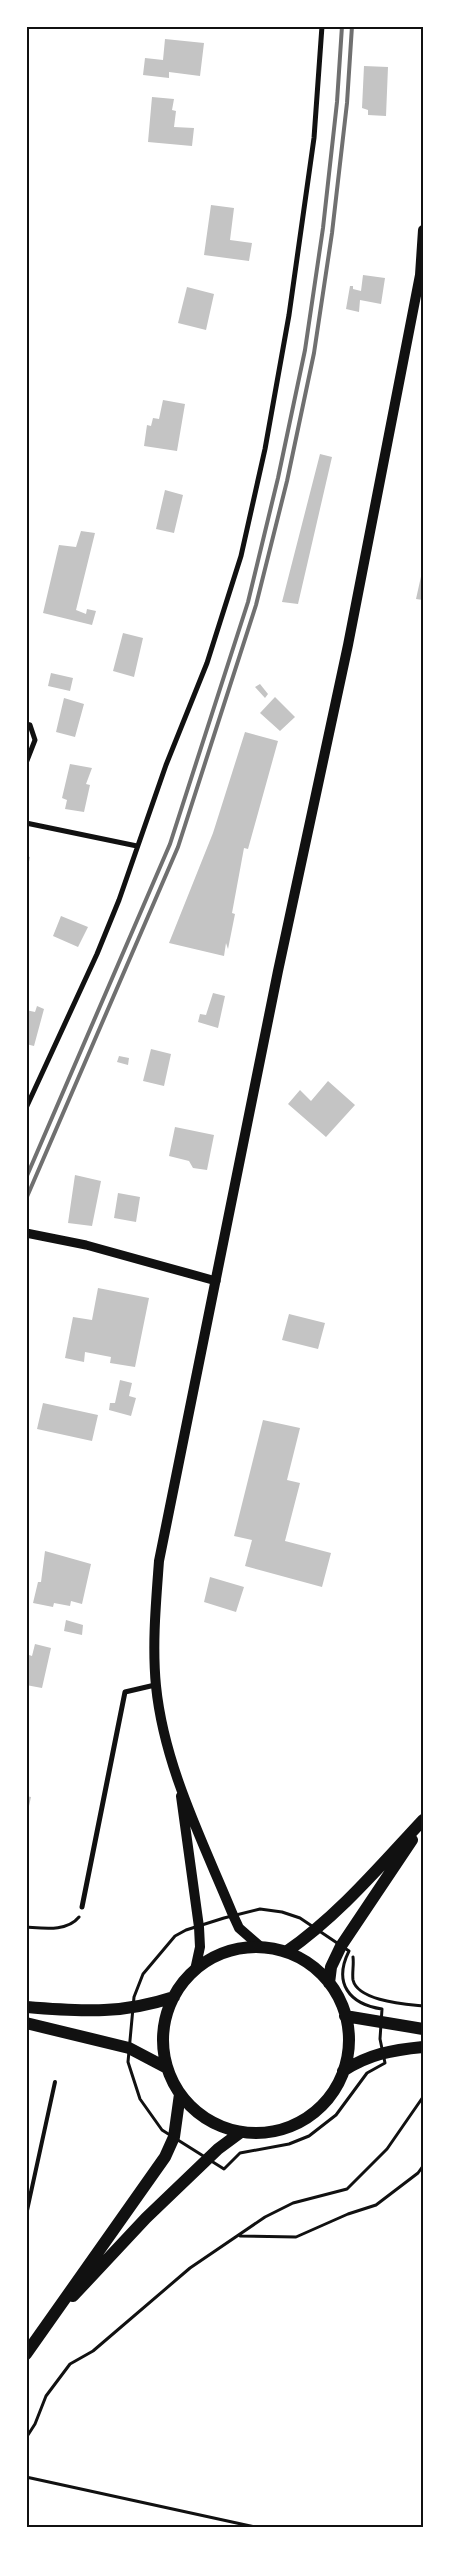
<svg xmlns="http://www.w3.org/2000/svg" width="449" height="2553" font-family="'Noto Serif',serif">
<rect width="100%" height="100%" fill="#fff"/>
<path fill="#c4c4c4" d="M165,39L204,43L200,76L169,72V78L143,75L145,58L163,60Z
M364,66L388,67L386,116L368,115V110L362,108Z
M152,97L174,99L172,110L176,111L174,127L194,128L192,146L148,142Z
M211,205L234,208L230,240L252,243L249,261L204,255Z
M363,275L385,278L381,304L360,300L359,312L346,309L350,286H353V289L361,291Z
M187,287L214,294L206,330L178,323Z
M163,400L185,404L177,451L144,446L147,425L151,426L153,418L159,419Z
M320,454L332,457L298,604L282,602Z
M165,490L183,495L174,533L156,529Z
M81,531L95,533L76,610L86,614L87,609L96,611L92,625L43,613L59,545L76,547Z
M422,572H423V600L416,599Z
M123,633L143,638L134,677L113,671Z
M51,673L73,678L70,691L48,686Z
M260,684L268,694L265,698L255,687Z
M275,697L295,717L280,731L260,713Z
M64,698L84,704L75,737L56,732Z
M245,732L278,741L248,849L244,848L232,913L235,914L228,949L226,943L224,956L169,943L213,833Z
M70,764L92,768L86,784L90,785L84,812L65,809L67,800L62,798Z
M26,856L30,857L27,871L26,870Z
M61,916L88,927L78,947L53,936Z
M213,993L225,996L218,1028L198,1022L200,1014L206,1015Z
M37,1006L44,1009L34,1046L26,1044V1010L35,1012Z
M151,1049L171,1054L164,1086L143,1081Z
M119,1056L129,1058L128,1065L117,1062Z
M328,1081L355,1105L326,1137L288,1104L300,1090L311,1101Z
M175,1127L214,1135L207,1170L193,1168L189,1161L169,1156Z
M75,1175L101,1181L92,1226L68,1223Z
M118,1193L140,1197L136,1222L114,1218Z
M98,1288L149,1298L135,1367L110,1363L111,1357L85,1352L84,1362L65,1358L73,1317L92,1320Z
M289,1314L325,1323L318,1349L282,1340Z
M120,1380L132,1383L129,1396L136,1398L131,1416L109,1410L110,1403H115Z
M43,1403L98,1415L92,1441L37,1429Z
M263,1420L300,1428L287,1480L300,1483L285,1541L331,1553L322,1587L245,1566L252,1540L234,1536Z
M45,1551L91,1564L82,1604L71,1601L70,1606L54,1603L53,1607L33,1603L38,1582H41Z
M210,1577L244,1587L236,1612L204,1602Z
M66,1620L83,1625L82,1635L64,1631Z
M35,1644L51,1648L42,1688L26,1685L29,1674H26V1654L32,1656Z
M26,1796L31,1797L27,1815H26Z"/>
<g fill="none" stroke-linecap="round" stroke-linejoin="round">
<path stroke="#111" stroke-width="3" d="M260,1909L282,1912L300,1918L349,1951C333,1983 349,2004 382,2009L380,2039L385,2063L367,2073L336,2115L309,2136L289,2144L240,2153L224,2169L162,2130L140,2099L128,2062L134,1997L143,1974L175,1936L186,1930L224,1918Z
M26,1927C43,1928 67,1932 79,1917
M353,1957C354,1965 352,1972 353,1980C358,2001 405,2004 423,2006
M240,2236L296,2237L348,2214L376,2205L418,2173L423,2166
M26,2438L35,2424L46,2396L70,2364L93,2351L190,2268L265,2217L293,2203L347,2189L387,2149L423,2097
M26,2477L255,2527"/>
<path stroke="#111" stroke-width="4" d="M26,2215L55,2082"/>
<path stroke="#111" stroke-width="5" d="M26,724L30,725L35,740L26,763
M26,823L137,846
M26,1108L97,954L119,900L166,765L207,663L241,556L265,449L289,315L314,138L322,26
M82,1907L125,1692L155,1685"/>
<path stroke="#111" stroke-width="9" d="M26,1233L86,1245L216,1281"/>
<path stroke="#111" stroke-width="10" d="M181,1796L199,1927L200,1947L195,1970
M262,1948L239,1928L233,1915C203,1842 164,1766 156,1686C152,1645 156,1602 159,1561L278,971L348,645L420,275L423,230"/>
<path stroke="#111" stroke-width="12" d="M163 2040a93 93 0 1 1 186 0a93 93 0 1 1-186 0Z
M286,1952C339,1915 379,1867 423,1820
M329,1983L331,1967L341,1946L412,1840
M26,2007C82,2011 119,2015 174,1997
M345,2016L423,2029
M26,2023L129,2048L167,2068
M343,2071C369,2054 392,2050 423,2047
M73,2296L146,2218L218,2149L241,2132
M26,2354L165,2157L174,2137L180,2094"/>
<path stroke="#707070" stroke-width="4" d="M26,1178L170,844L248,602L278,478L305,350L323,228L337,102L342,26
M26,1199L178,847L256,605L287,481L314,353L332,233L347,103L352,26"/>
</g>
<rect width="449" height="2553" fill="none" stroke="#ffffff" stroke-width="55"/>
<rect x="28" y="28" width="394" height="2498" fill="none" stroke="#111" stroke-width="2"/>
</svg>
